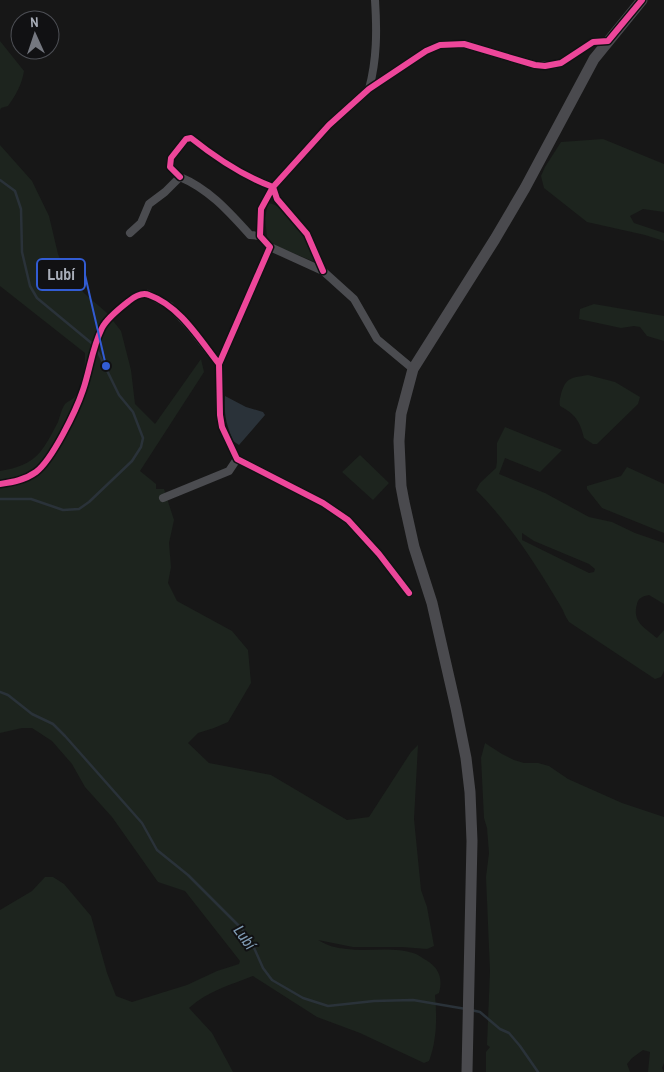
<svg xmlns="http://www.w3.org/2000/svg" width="664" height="1072" font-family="'Archivo Narrow',sans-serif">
<rect width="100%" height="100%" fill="#171717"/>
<path fill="#1d241e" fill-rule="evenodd" d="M0,41L24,71C22,84 16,95 8,106L1,108L0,110Z
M603,139L664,164V212L643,209L630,216L634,223L664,233V241L645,235L587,222L544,188L541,176L545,167L561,142Z
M0,145L32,181L49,216L58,254L67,274L84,293L107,313L121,331L131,370L135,404L155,424L201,359L204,372L140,471L156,484V489H164L174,520L169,543L171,567L168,583L177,601L232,631L248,650L251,683L228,722L214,728L198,733L188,743L209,763L271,775L347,820L369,817L411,752L418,745L414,819L421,890L427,907L434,946L427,949L402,947H353L318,940C328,946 336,948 347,949C369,952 392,946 413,953C418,954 422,958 426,960C439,968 443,978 439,993L435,995C437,1017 437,1040 429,1061L424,1063L360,1033L317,1017L253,976C230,985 208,991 189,1008L212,1033L233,1072H0V910L32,891L45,877H53L64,884L91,916L107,973L116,996L132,1002L187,985L217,971L239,964L240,961L185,891L158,882L112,817L85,787L72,764L52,741L32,728H22L0,733V471C37,465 42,452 58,422C60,416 62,408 65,404C68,401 72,400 75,397C84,386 85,367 85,353L0,286Z
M268,203C281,204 299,224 305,236C310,243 313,253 316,261L315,262L273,245L267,237L265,218Z
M594,304L664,316V341L647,336L640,327L634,326L621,328L579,319L580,309Z
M588,375L615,382L640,397L638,404L597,444H593L584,438C580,421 575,414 560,406C559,401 560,399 561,394C566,377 571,378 588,375Z
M505,427L562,450L540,472L505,458L499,474L545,493L589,517L612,522L635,533L664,543V604L649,595C643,596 638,598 637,604C632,622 644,627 657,638L664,630V671L661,677L655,679L569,622C565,617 564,611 560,605C536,565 510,524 476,490L480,483L496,468L497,462V443ZM522,533L534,541L589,564L595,569L594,572L589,573L522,540Z
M360,455L389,483L373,500L342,472Z
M627,467L664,484V533L602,508L587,489V486L621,476Z
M485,743L502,754L514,760L524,763H538L549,766L568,779L622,803L664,817V1063L662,1068L664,1072H648L650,1052L643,1050L632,1058L627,1064L630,1072H486V1052L490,1047L487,1045L490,971L486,877L489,853L487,828L484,818L481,758Z"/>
<path fill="#2a3239" d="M225,396L246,407L263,412L265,415L239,445L233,441C226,423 224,416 225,396Z"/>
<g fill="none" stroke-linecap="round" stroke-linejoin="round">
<path stroke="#2a3239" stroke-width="2.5" d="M0,180L15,191L21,209L22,252L30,286L37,298L95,346L119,395L133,412L143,438L141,447L132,461L89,502L79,509L63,510L31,499H0
M0,692L8,695L32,714L53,724L65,736L142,823L157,850L188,875L242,929L251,941L263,968L272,980L303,998L328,1006L374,1001L413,1000L466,1009
M471,1010L480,1012L500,1029L509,1033L520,1046L538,1072"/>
<path stroke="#4b4c50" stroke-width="8" d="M369,89C377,59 377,31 375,0
M180,177L170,167L171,158L186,139L191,138C216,158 243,176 273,187
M273,187L277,199L307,234L323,271
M130,233L141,223L149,204L165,192L180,177C209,189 229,212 250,235L260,236
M270,247L219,364L220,415L222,427L237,459L323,503L348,520L379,554L409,593
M148,294L170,306L190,327L219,364
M413,369L377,339L354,299L323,271L270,247L260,236L261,209L273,187L329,125L369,89L426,51L440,45L464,44L535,65H552L561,63L593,42L608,41
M163,498L229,471L237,459"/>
<path stroke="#4a4a4e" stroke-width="11" d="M467,1072L472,841L470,792L466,758L456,708L432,603L414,547L404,502L401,486L399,441L401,414L413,369L495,239L525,188L594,59L642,0"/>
<g stroke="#111113" stroke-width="9">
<path id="cycleway" d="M180,177L170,167L171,158L186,139L191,138C216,158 243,176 273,187
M273,187L277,199L307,234L323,271
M0,484C13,482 25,480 36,472C52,460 76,411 83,390C90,370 92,348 102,328C107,318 120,308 129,301C134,297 142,292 149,295C180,306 200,340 219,364
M409,593L379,554L348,520L323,503L237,459L222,427L220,415L219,364L270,247L260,236L261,209L273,187L329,125L369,89L426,51L440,45L464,44L535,65L545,66L561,63L593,42L608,41L642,0"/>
</g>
<use href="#cycleway" stroke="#ed469a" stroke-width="6"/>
</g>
<g text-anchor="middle" stroke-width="4" stroke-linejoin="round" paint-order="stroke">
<g font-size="16" font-style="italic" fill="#7f9bb3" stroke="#111113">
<text transform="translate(245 937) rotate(54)" y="6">Lubí</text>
</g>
</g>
<path fill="none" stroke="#325cd3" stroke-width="2" d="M106 366L85 275"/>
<circle fill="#325cd3" stroke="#111113" stroke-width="2" cx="106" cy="366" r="5"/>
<rect fill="#111113" stroke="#325cd3" stroke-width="2" x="37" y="259" width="48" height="31" rx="5"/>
<g font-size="16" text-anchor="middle" font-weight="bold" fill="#a8adb8">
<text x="61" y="280">Lubí</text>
</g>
<g transform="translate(35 35) rotate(357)"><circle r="24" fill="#111113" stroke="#4d4f55"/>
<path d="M0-4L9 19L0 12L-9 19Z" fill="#757880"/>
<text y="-8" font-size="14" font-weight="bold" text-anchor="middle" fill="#a8adb8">N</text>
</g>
</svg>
